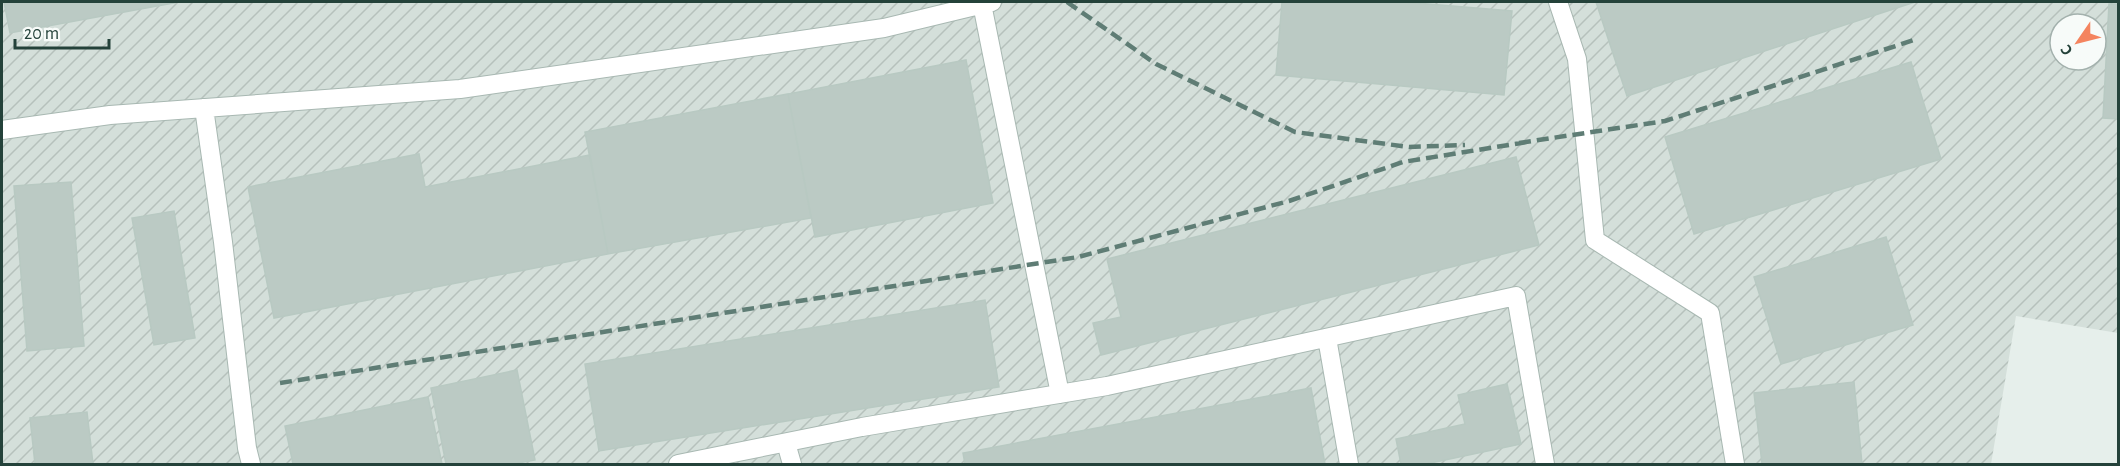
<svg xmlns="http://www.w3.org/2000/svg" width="2120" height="466" font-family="'Alegreya Sans',sans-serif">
<defs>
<pattern id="industrial-furrows" width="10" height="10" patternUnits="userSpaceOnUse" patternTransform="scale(1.5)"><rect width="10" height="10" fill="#d4dfda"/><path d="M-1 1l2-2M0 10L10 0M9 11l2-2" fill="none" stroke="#b6c1bc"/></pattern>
</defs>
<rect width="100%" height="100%" fill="#e6efeb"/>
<path fill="url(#industrial-furrows)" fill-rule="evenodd" d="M2,2H2118V333L2016,316L1991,464H2ZM2060,24H2096V60H2060Z"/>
<path fill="#bbcac4" stroke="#b8c9c2" stroke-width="1.5" d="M4,2H179L10,33Z
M1282,2H1404L1512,11L1504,95L1276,75Z
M1596,2H1915L1627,96Z
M2109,4H2118V119L2103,118Z
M966,60L993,203L815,237L788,94Z
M1911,62L1941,159L1694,234L1665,137Z
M788,94L811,218L608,254L585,132Z
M419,154L425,187L590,155L608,254L274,318L248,187Z
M1516,157L1539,245L1101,355L1093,323L1121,317L1107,259Z
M71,182L84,346L27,351L14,186Z
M174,211L195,338L154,345L132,218Z
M1886,237L1913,325L1781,364L1754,277Z
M985,300L999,387L599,451L585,364Z
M517,370L535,460L513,464H446L431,388Z
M1854,382L1862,464H1762L1754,393Z
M1507,384L1521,444L1426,464H1401L1396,439L1465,424L1458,395Z
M1311,388L1325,464H965L963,453Z
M428,397L442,464H293L285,426Z
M87,412L93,464H35L30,418Z"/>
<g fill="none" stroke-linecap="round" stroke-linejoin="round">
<g stroke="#a8b8b2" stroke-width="20">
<path id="minor" d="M1558,2L1577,59L1595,240L1710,313L1735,464
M982,4L1060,394
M204,108L223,242L247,448L251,464
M2,130L110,115L460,89L884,28L992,2
M1327,338L1349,464
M786,443L792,464
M678,464L862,427L1107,386L1516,296L1545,464"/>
</g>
<use href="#minor" stroke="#fff" stroke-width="18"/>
<path stroke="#5f7d75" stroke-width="4.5" stroke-dasharray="12 6" stroke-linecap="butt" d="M1067,2L1156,64L1295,132L1409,147L1465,145
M1519,143L1665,121L1914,40
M280,383L1078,257L1289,201L1403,162L1527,142"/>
</g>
<rect width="2120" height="466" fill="none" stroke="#24423a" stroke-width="6"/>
<g transform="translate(2078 42) rotate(235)"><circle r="28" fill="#f7fbf9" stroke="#a3b1ad" stroke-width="1.5"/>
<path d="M0-4.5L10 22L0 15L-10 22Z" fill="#f4845f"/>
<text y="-9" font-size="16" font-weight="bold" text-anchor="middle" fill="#24423a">С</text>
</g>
<path d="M15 39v9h94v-9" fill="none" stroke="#24423a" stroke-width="3"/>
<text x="24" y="39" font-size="18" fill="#24423a" stroke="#f7fbf9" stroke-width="4.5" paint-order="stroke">20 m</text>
</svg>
